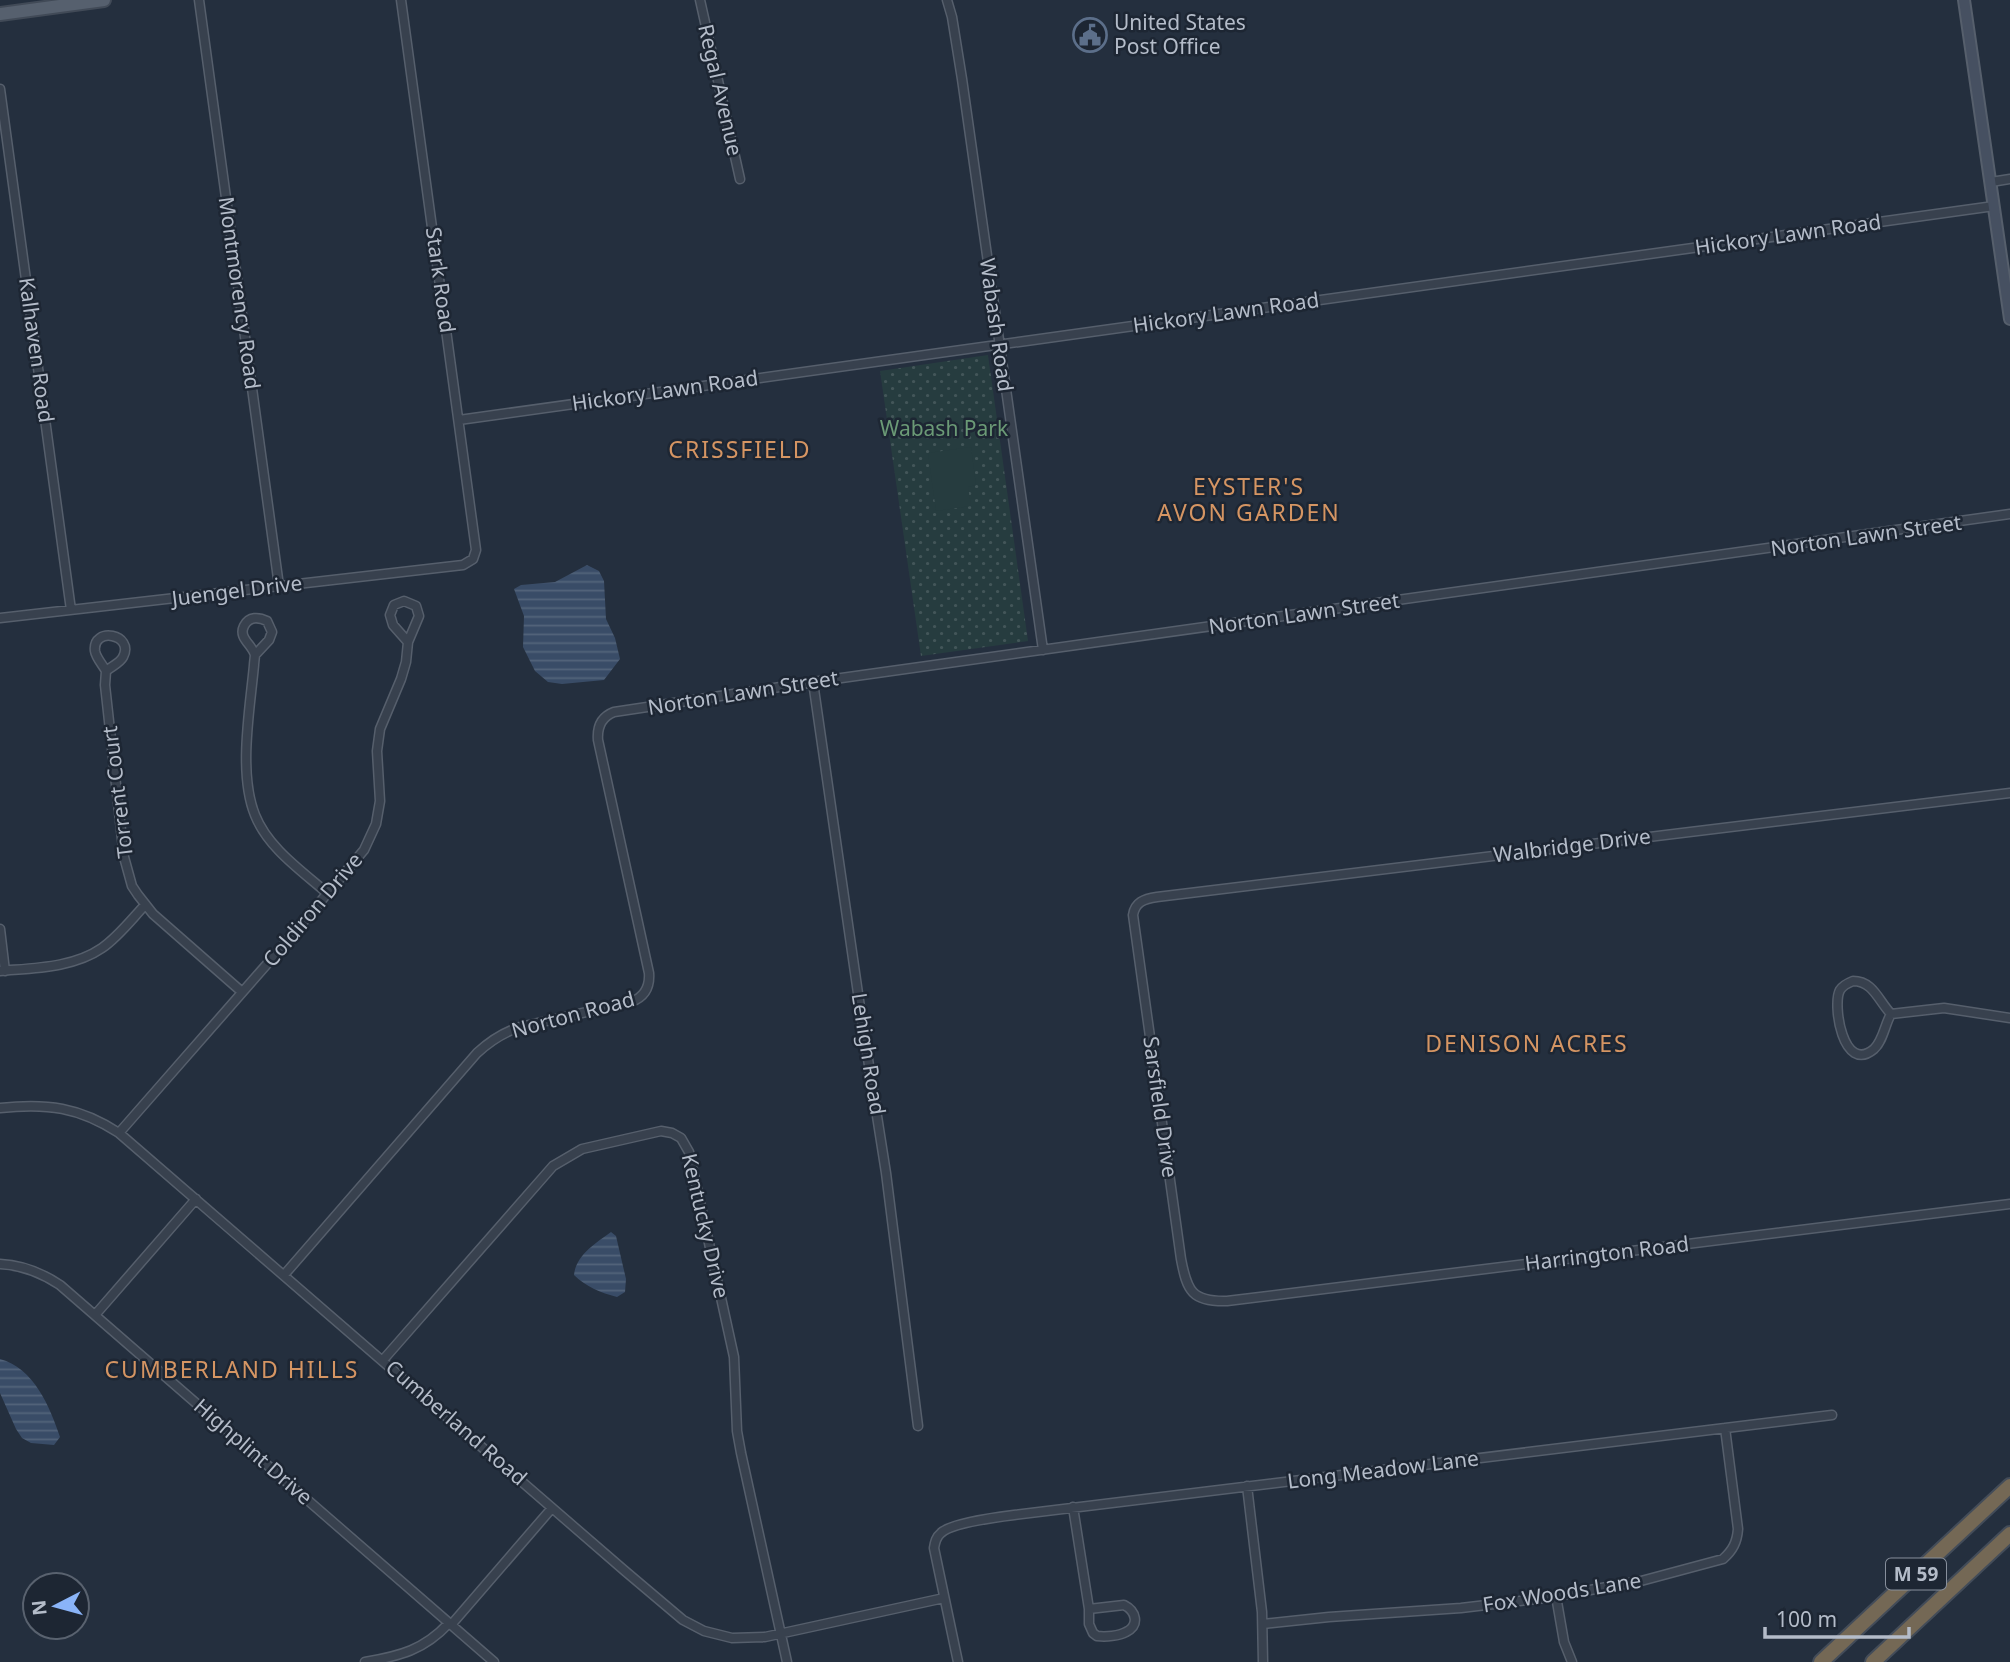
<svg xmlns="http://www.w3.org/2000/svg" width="2010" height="1662" font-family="'Noto Sans',sans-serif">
<defs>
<pattern id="park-dots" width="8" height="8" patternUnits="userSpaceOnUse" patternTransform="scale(1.75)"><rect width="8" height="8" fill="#263c3f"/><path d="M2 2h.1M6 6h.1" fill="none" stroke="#435659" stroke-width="1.8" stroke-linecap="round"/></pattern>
<pattern id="water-rules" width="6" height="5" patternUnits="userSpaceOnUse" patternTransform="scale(1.75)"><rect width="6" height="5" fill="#394c67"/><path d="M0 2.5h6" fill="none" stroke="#53647b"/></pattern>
</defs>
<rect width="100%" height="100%" fill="#242f3e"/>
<path fill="url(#park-dots)" d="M988,355L1028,641L921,656L880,371Z"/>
<path fill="#263c3f" d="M971,447L976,485L968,487L971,506L936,511L928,453Z"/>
<path fill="url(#water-rules)" d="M587,565L599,571L604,581L606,619L615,638L620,659L604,680L562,684L548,682L535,671L523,647L524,616L514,589L521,585L555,582Z
M611,1232L616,1236L626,1279L625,1292L617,1297C601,1293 585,1286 574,1275C576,1255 596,1243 611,1232Z
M0,1359C34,1368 50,1407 60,1437L54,1445L31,1443L22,1438L16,1429L0,1393Z"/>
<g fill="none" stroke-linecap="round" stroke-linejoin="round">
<g stroke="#565f6c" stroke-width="11">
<path id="minor" d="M199,0L279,586
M700,0L740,179
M947,0L952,17L962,79L1043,650
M0,89L71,610
M1991,182L2010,179
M459,420L1994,206
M0,618L463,565L473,559L476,550L401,0
M255,655L269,640L272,632L267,621C259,617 249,616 244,626C238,638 252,644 255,655C255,656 254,663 254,665C250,709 238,773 255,815C268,848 302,871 327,893
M106,671C103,665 96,658 95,651C92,626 135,634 123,657C120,663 112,666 106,671L105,685L124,857L132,886L138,895L153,914L242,992
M813,682L862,1021L886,1173L918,1426
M2010,793L1157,897C1144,899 1135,902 1133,915L1181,1259C1187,1291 1192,1302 1227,1301L2010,1204
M0,929L5,971
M0,971C34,968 73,968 102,948C118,937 131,920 145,905
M1853,981C1873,981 1878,1000 1891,1014C1885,1024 1883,1041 1874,1049C1843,1075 1832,1004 1840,990C1843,985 1848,983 1853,981Z
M1891,1014L1944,1008L2010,1018
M0,1108C47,1103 79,1107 119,1133L625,1571L683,1620L704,1631L732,1638L765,1637L944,1598
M119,1133L282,947L364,850L376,824L380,801L377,751L380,729L401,679L406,662L408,642L419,616L416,606L404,601L394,605L390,615L393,625L408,642
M0,1264C23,1265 42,1273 60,1285L494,1662
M284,1275L477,1053C490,1041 504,1032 520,1027L631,1002C645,997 650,987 649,973L598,740C597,727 601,717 614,712L813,682L2010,514
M95,1315L196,1199
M383,1360L553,1166L582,1149L661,1131L672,1133L681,1138L689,1152L734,1357L737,1431L741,1453L787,1662
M1247,1486L1262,1612L1263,1662
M1073,1507L1089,1609V1624L1093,1633L1097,1636C1106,1637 1119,1636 1126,1632C1140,1625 1136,1611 1124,1605L1089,1609
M1556,1596L1564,1642L1572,1662
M1263,1624L1329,1617L1461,1608L1545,1598L1641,1581L1723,1559C1733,1550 1737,1542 1738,1529L1725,1428
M451,1625L552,1508
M365,1662C400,1656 424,1650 449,1623
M958,1662L934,1548C935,1542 936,1537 941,1533C951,1523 998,1517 1014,1515L1832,1415"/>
</g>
<g stroke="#565f6c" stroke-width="14">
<path id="secondary" d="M1964,0L2010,319"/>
</g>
<g stroke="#414a57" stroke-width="16">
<path id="primary" d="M0,14L104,0"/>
</g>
<g stroke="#434c59" stroke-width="18">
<path id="motorway" d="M1821,1662L2010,1486
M1873,1662L2010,1534"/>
</g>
<use href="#minor" stroke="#38414e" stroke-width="8"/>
<use href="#secondary" stroke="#465061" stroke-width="10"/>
<use href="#primary" stroke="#56606e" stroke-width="12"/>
<use href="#motorway" stroke="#746855" stroke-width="14"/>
</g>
<defs>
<g id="civic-ring" transform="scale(1.75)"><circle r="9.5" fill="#1d2633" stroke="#5c6f8a" stroke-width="1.5"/><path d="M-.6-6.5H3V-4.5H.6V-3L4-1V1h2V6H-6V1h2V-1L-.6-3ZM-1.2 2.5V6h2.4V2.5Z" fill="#5c6f8a"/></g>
</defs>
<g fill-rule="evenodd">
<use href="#civic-ring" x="1090" y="35"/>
</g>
<g text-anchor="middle" stroke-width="5" stroke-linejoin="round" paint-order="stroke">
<rect fill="#1d2633" stroke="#878f9c" stroke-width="2" x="1886" y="1558.5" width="60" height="31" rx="5"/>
<g font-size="19" font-weight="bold" fill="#b4bcc9">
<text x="1916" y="1581">M 59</text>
</g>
<g font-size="21" fill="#b4bcc9" stroke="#1d2633" text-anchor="start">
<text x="1114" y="30">United States<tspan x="1114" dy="24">Post Office</tspan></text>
</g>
<g font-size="21" fill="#b4bcc9" stroke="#1d2633">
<text transform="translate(720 90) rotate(77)" y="7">Regal Avenue</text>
<text transform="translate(1788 235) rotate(-8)" y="7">Hickory Lawn Road</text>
<text transform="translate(440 280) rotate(82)" y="7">Stark Road</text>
<text transform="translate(239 293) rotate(82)" y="7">Montmorency Road</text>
<text transform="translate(1226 313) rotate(-8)" y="7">Hickory Lawn Road</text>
<text transform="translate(996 325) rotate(82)" y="7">Wabash Road</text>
<text transform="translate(36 350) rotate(82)" y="7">Kalhaven Road</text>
<text transform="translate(665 391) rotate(-8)" y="7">Hickory Lawn Road</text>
<text transform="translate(1866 536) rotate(-8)" y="7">Norton Lawn Street</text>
<text transform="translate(237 591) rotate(-7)" y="7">Juengel Drive</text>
<text transform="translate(1304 614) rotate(-8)" y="7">Norton Lawn Street</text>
<text transform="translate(743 693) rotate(-9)" y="7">Norton Lawn Street</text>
<text transform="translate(118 792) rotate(-97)" y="7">Torrent Court</text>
<text transform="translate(1572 846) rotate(-7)" y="7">Walbridge Drive</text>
<text transform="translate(313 910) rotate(-50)" y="7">Coldiron Drive</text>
<text transform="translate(573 1015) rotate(-15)" y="7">Norton Road</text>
<text transform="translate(868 1054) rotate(81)" y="7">Lehigh Road</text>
<text transform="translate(1160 1107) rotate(82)" y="7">Sarsfield Drive</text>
<text transform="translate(705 1226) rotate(77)" y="7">Kentucky Drive</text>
<text transform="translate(1607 1254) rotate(-7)" y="7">Harrington Road</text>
<text transform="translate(456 1423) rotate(41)" y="7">Cumberland Road</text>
<text transform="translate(253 1452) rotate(41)" y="7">Highplint Drive</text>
<text transform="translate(1383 1470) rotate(-7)" y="7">Long Meadow Lane</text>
<text transform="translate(1562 1593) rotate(-9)" y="7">Fox Woods Lane</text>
</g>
<g font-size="21" fill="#6b9a76" stroke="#1d2633">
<text x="944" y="436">Wabash Park</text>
</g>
<g font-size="23" letter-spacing="2" fill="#d59563" stroke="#1d2633">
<text x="740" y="458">CRISSFIELD</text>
<text x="1249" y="495">EYSTER'S<tspan x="1249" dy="26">AVON GARDEN</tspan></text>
<text x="1527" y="1052">DENISON ACRES</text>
<text x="232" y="1378">CUMBERLAND HILLS</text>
</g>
</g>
<g transform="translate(56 1606) rotate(264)"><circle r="33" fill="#1d2633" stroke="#59626f" stroke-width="2"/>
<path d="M0-5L12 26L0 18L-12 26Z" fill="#8ab4f8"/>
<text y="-10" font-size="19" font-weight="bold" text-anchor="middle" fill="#b4bcc9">N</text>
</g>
<path d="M1765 1627v10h144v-10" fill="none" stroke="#b4bcc9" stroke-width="3.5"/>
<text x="1776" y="1627" font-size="21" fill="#b4bcc9" stroke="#1d2633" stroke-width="5" paint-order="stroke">100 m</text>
</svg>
